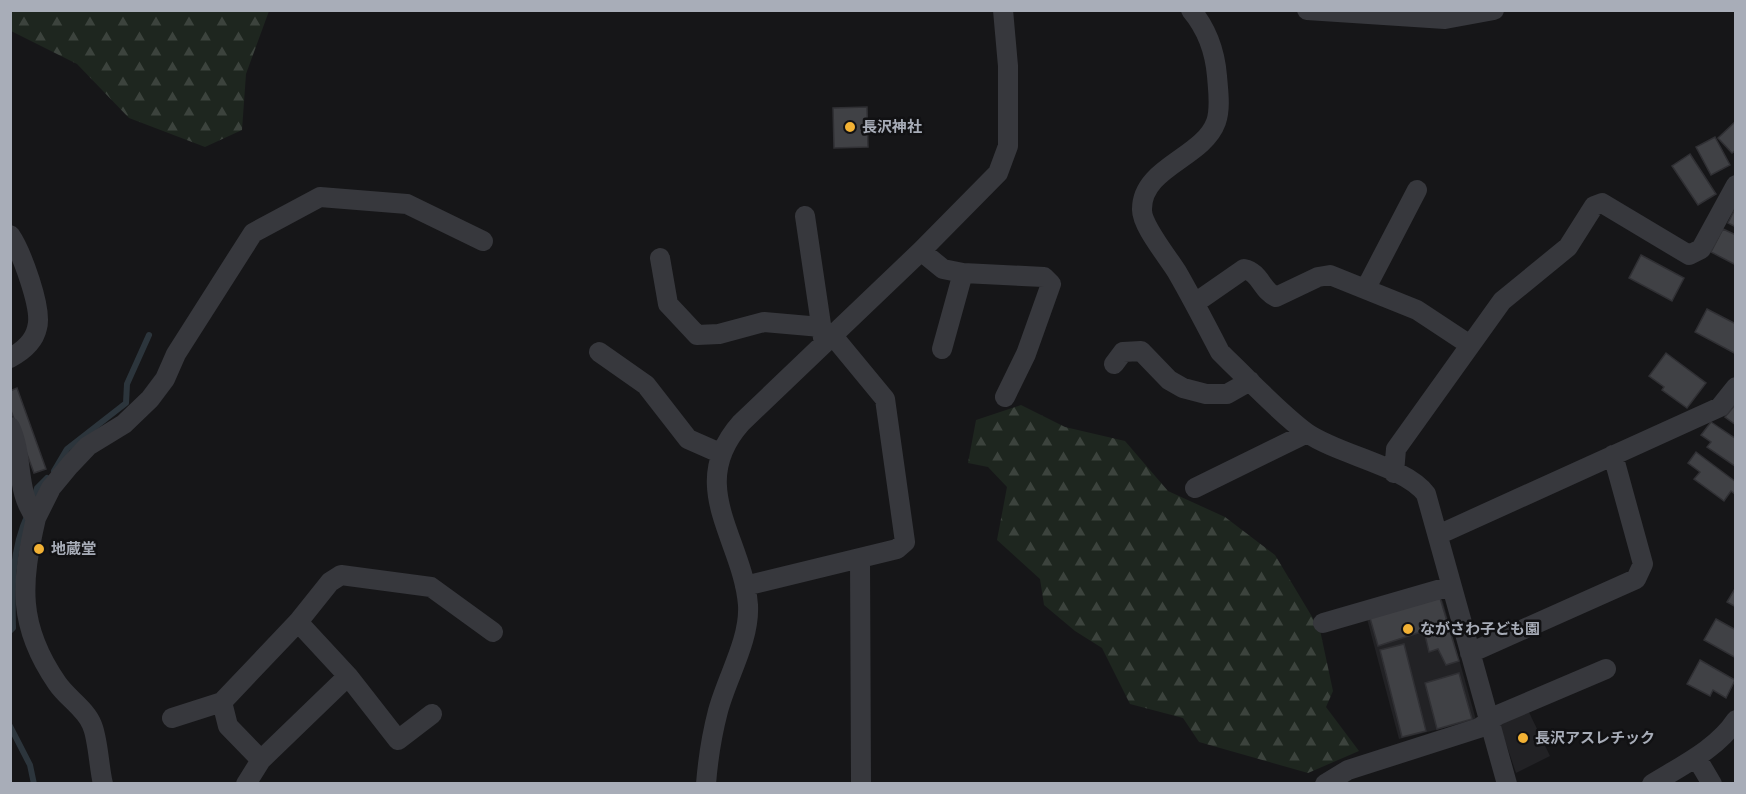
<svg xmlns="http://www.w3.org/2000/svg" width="1746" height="794" font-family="'Varela Round','Noto Sans JP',sans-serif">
<defs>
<pattern id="forest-firs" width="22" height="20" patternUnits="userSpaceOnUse" patternTransform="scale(1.5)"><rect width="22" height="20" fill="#1e261f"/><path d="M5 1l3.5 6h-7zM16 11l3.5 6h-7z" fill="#3c433d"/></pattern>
</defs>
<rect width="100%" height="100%" fill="#161618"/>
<path fill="#222225" d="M1439,595L1443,602L1476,720L1399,739L1366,615Z
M1527,708L1550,756L1516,773L1498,720Z"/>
<path fill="url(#forest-firs)" d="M10,11H269L246,74L242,130L205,147L129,118L77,64L11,31Z
M1021,405L1065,427L1125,441L1168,491L1225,517L1275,555L1320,630L1333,691L1326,707L1359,751L1308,773L1199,742L1183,718L1130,704L1102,648L1075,631L1044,605L1040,579L997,540L1007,487L988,467L968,463L976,420Z"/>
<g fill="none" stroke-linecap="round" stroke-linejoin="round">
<path stroke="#2c353c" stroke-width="6" d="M54,471L67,449L126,403L127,384L149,335
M33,502L37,488L47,478
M10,631L13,628C12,589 11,550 28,514
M10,726L30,765L34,784"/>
</g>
<path fill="#404145" stroke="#303034" stroke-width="1.5" d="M867,107L868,147L834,148L833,108Z
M1736,121V150L1732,153L1718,138Z
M1715,137L1730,165L1711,175L1696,147Z
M1690,154L1716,194L1698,205L1672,166Z
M1736,207V227L1728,223Z
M1723,229L1736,235V265L1711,252Z
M1641,255L1684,278L1672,301L1629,278Z
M1707,309L1736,324V354L1695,332Z
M1666,353L1706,383L1687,408L1662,390L1664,387L1649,376Z
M17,388L46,469L34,473L10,408V391Z
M1736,404V425L1725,417Z
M1711,422L1736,439L1735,466L1707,447L1711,442L1701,435Z
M1696,452L1736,482L1735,494L1731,491L1724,501L1694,479L1700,472L1688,463Z
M1736,587V607L1727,602Z
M1440,598L1459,661L1446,665L1438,649L1429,652L1424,631L1378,646L1370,618Z
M1716,619L1736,630V658L1704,640Z
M1404,644L1426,731L1402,737L1380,650Z
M1700,660L1735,680L1726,698L1713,690L1710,696L1687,684Z
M1459,673L1472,719L1437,729L1425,683Z"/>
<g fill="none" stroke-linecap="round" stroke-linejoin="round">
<path stroke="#37383d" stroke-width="20" d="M1191,10C1207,29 1215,52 1217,76C1218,90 1221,108 1216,122C1203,158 1142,167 1142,209C1141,225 1168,257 1177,272C1192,298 1206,325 1220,352L1229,361C1252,383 1282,415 1307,433C1339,455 1405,466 1426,494L1507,784
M1307,10L1445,19L1494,10
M805,216L823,338
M10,235C21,251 43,309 37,328C34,342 23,351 10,358
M921,251L943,269L963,273L1044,277L1051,284L1026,354L1005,397
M660,258L668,304L697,335L719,334L764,322L821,327
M1366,288L1417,190
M1195,303L1244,269C1260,272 1262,291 1276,297L1318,277L1330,275L1417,310L1470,345
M942,349L963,273
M599,352L646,385L688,439L722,454
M1114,364L1123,352L1141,351L1169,380L1183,388L1206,394H1227L1250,381
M10,427C24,457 15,492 36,518C21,583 17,625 57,683C67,698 86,709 92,725C98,738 99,768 103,784
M1394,473L1396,449L1502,301L1568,247L1594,206L1602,203L1689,255L1701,249L1736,185
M1195,488L1307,433
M36,518L51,488L70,465L88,446L124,424L150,399L165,379L176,354L253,233L320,197L407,204L483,241
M1438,535L1720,407L1736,387
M860,558L861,784
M745,586L897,549L905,542L885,399L833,336
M298,622L348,676
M1323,623L1451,586
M1470,653L1636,579L1643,564L1613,455
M172,718L222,702
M1696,757L1712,784
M261,760L228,726L222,702L298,622L330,582L341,575L431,587L493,632
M246,784L261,760L348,676L398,740L432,714
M706,784C708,759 712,734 718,711C727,677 750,640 748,605C743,539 685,486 741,423L921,251L998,173L1008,146V66L1003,10
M1325,784L1348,770L1479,728L1498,715L1606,669
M1652,784C1681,766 1717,749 1736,720"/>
</g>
<g fill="#f2b134" stroke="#111113" stroke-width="2">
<circle cx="850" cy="127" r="6"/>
<circle cx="39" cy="549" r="6"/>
<circle cx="1408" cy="629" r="6"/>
<circle cx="1523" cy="738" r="6"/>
</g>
<g text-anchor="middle" stroke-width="5" stroke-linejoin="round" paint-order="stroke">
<g font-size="15" font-weight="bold" fill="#a8adb8" stroke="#111113" text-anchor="start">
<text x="862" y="132">長沢神社</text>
<text x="51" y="554">地蔵堂</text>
<text x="1420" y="634">ながさわ子ども園</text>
<text x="1535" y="743">長沢アスレチック</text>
</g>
</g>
<rect width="1746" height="794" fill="none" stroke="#a8adb8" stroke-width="24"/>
</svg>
